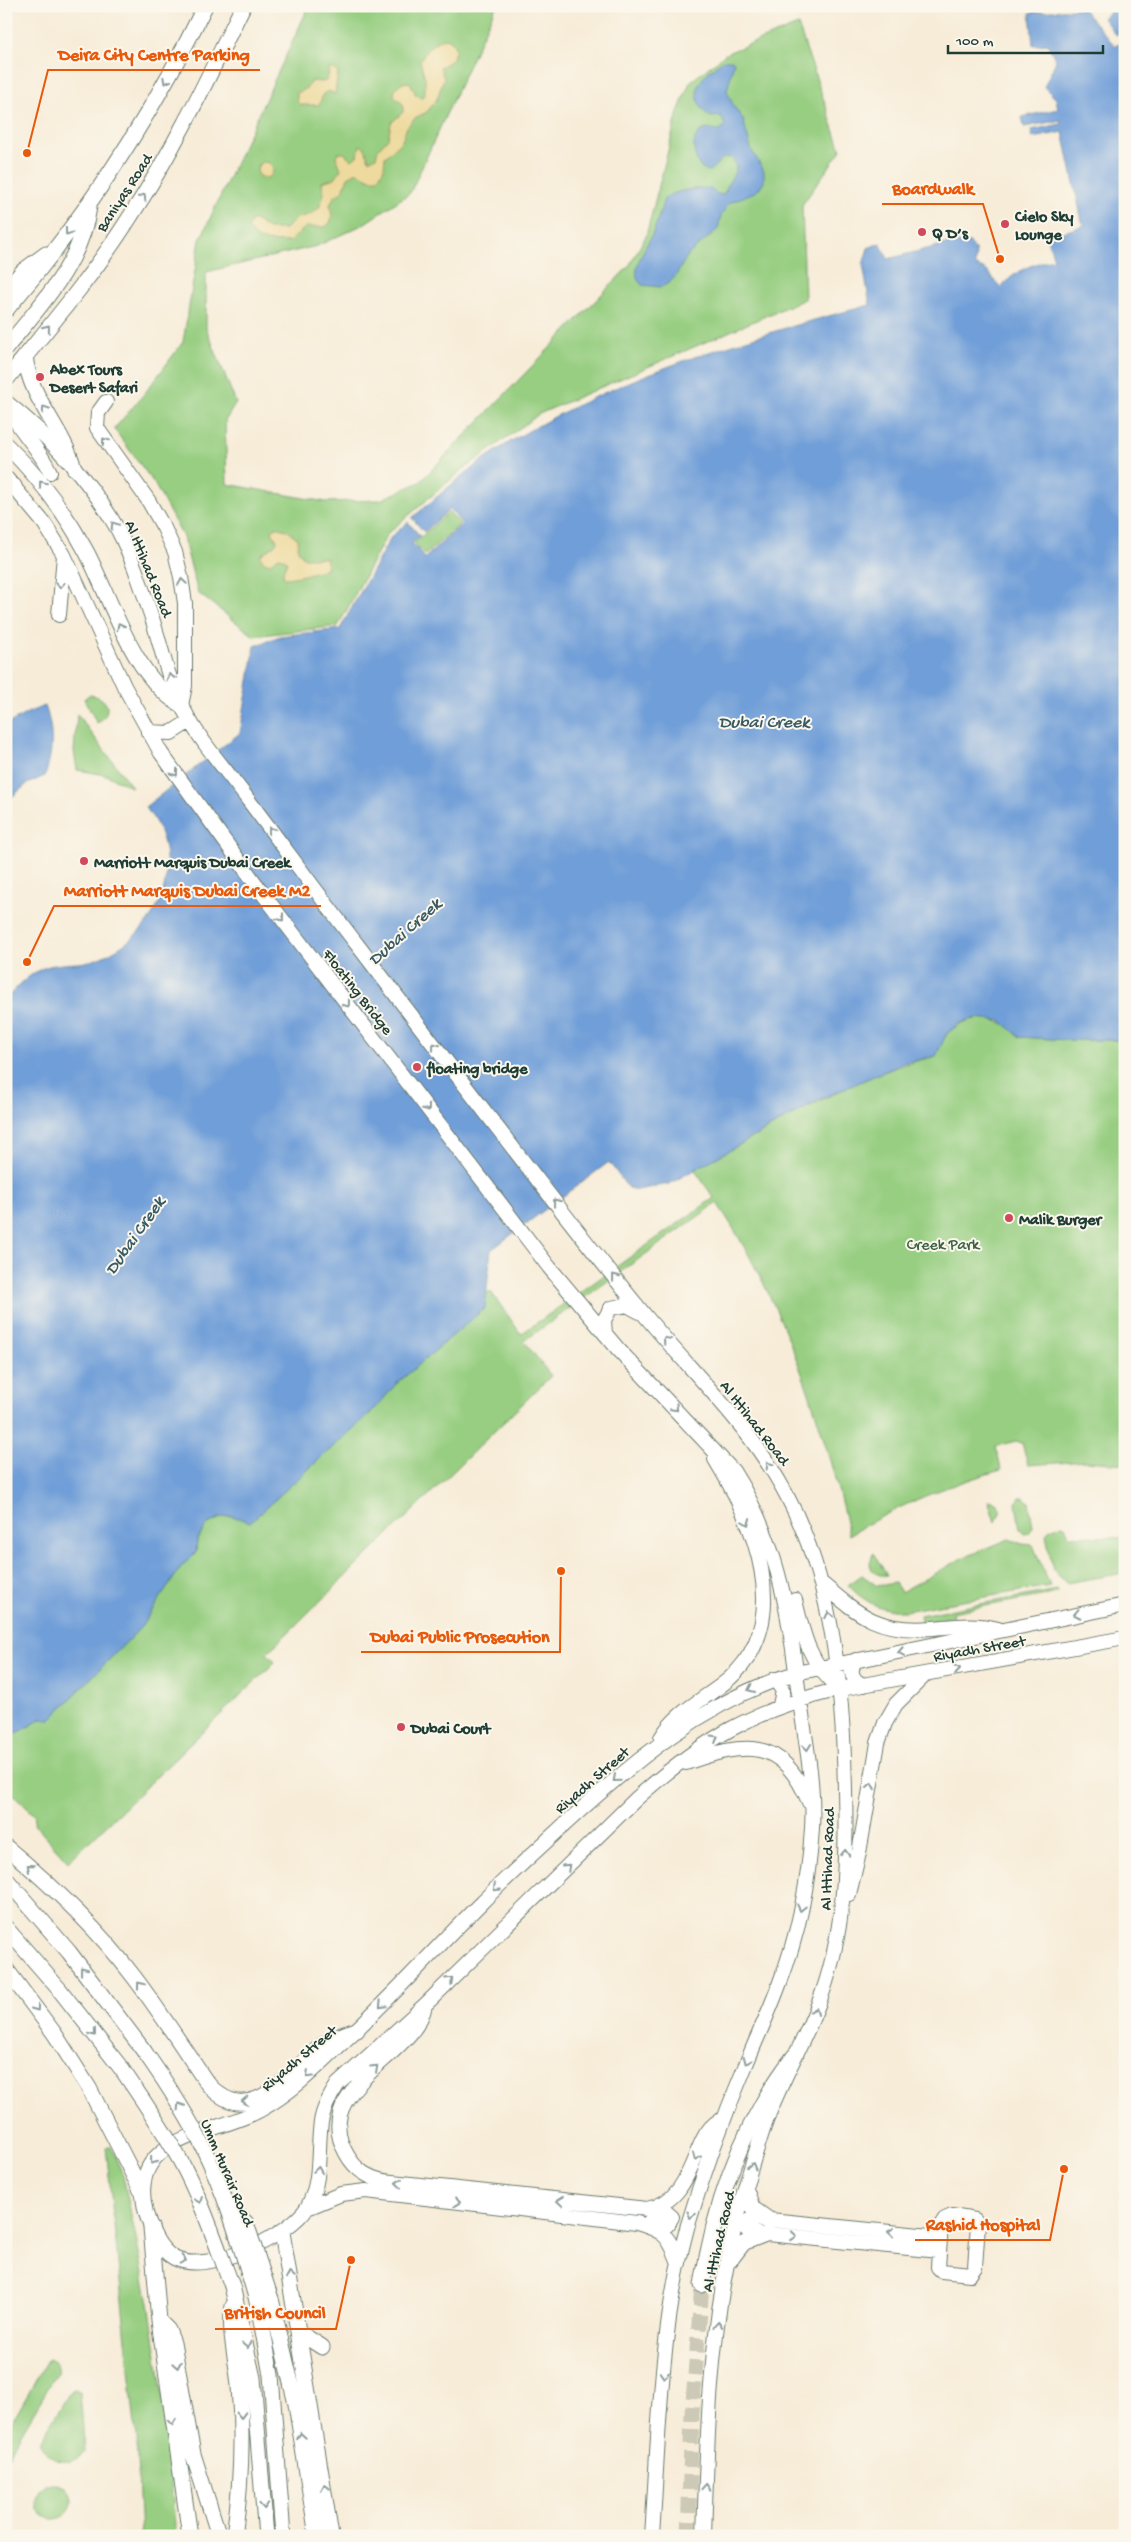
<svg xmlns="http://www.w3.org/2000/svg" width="1131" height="2542" font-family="'Gochi Hand',sans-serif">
<rect width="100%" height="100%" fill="#fbf7ec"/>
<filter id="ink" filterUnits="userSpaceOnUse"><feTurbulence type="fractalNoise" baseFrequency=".02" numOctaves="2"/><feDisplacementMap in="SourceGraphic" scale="10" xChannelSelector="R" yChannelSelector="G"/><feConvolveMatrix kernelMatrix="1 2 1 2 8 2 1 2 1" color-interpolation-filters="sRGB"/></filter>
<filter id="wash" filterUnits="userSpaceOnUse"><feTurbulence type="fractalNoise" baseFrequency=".0096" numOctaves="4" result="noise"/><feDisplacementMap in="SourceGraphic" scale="20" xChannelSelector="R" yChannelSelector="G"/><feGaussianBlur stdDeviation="1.12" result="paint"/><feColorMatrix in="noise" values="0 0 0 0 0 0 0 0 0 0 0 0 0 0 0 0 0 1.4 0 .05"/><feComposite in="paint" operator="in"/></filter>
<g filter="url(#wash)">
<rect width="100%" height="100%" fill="#f7ecd8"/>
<path fill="#97ce81" stroke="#5b865a" d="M309,6H496L410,193L362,225L317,246L206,272V328L236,403L225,421L227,484L326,502L380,500L420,482L629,266L646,236L678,112L690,82L727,53L798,25L841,150L802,205L805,299L539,414L461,471L388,533L338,626L254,636L198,593L183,537L154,483L114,429L145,393L183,342L200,240Z
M449,512L460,524L425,555L414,543Z
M89,695C108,696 114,713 97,723L84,699Z
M77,714L132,787L106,775L77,770L74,751Z
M985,1018L1008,1025L1020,1037L1067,1040H1125V1464L1086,1461L1028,1465L1022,1443L1016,1441L996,1446L1001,1470C946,1485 897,1506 849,1535C824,1424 782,1298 717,1203L524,1341L551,1376L267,1653L275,1662L68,1862L34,1824L35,1816L12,1793L6,1792V1740L41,1719H51L141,1627L181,1567L196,1553L197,1540L208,1524L225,1516L238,1517L250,1522L376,1408L395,1385L484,1308L486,1292H491L521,1334L714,1198L694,1169C774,1129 848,1076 936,1056C943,1032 960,1019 985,1018Z
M1020,1497H1024L1029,1502L1033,1527L1029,1533H1024L1020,1529L1016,1503Z
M988,1500C1001,1502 1004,1513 995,1522Z
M1061,1525L1065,1526L1069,1535L1125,1538V1573L1066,1583L1053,1570L1046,1535L1050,1529Z
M1009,1539L1022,1544L1033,1545L1050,1586L904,1611C880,1610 864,1602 848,1585L862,1575L877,1586L895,1583L901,1592L963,1558Z
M873,1553L887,1575C878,1576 872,1573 870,1564Z
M1057,1590L1058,1593L952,1612L953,1617L921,1622L920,1615Z
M106,2147H111L123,2175L149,2303L165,2410L176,2536H141L136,2436Z
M48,2359C56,2363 58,2365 57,2373L6,2459V2433Z
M75,2389L80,2392L85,2453C70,2468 46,2462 40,2442L71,2390Z
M36 2501a18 18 0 1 1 36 0a18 18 0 1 1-36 0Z"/>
<path fill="#eeda9e" stroke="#868c69" d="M443,38L450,39L456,49L452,60L440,67L444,78L437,99L427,112L415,118L407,127L402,141L385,157L384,168L378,179H370L357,172L348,177L343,191L334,197L330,205L332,217L330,223L325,227H306L289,242C272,241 257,245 248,227L253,219L269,229H285L297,218L311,214L319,208L324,194L322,182L335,178L341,169L336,157L337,153H344L352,160L357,156L360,145L365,148L369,160L376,157L378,149L388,138L391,123L403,112V104L394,96L395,89L401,83L410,82L416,95L422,97L425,95V78L420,61C424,51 433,43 443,38Z
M330,68L338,72L335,94L329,91L324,93L319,105H301L297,101V93L307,88L311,81L323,82L327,80Z
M257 170a8 8 0 1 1 16 0a8 8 0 1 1-16 0Z
M275,527L287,530L298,539V550L304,558H327L326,568C322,571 289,579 284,578L283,571L287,562L285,559L279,557L270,563H265L260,556C265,550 273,549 277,541L272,531Z"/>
<path fill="#6f9ed8" stroke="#476e86" d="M1115,6H1125L1123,35L1115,34L1103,18Z
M1082,8L1115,46L1125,39V1040H1067L1020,1037L1001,1021L976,1018L960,1023L947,1033L936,1056L904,1063L825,1097L669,1184L637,1190L628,1188L609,1162L491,1250L485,1308L395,1385L376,1408L250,1522L232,1516L219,1518L208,1524L197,1540L196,1552L181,1567L141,1627L51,1719H41L6,1740V999C16,988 27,976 41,969C55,962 74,965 90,961C128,950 163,916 166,875C168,849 162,827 145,807L240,733L255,646L280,636L340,629L391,537L408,522L420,536L412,543L425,558L462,524L450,509L424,532L412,518C443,492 475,463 510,442C620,375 747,337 870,305L863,265L868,248L880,243L888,259L954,242L970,243L976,251L975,265L987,271L1001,288C1015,270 1032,264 1054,259L1047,237L1083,226L1063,132L1033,138L1031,130L1061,124V120L1024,127L1022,117L1058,109L1056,99L1044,87L1056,61L1048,44L1033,45L1030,13Z
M723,60H732L734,62L727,91L734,107L743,119L751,149L764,171V182L757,191L729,203L721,216L718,229L688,255L675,277L669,283L661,287L642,285C626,271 649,245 654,230C658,220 661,209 664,199C670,192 701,186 710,189C714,191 716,194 721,195L726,191C727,181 737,175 736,164L731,157L723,158L710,171L702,169C694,160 688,136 704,130C709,128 714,131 720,131L725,125L721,116L711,117C706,114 702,110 700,105C690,84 708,72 723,60Z
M45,706C54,731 53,751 45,776L27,784L6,802V725L29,712Z"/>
</g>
<g filter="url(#ink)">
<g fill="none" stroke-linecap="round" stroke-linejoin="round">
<path stroke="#ccc9b7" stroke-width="15" stroke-dasharray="15 8" stroke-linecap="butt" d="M688,2536L692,2414L702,2285"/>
<g stroke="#6b7a6d" stroke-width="16">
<path id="secondary" d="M6,402C49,436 91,481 118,530C131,555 140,582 149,609C161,643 167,681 185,712C202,744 228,772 249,801C286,850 322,899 359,947C453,1069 545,1193 643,1313C691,1372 750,1425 786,1494C834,1584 843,1690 845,1790C847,1863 845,1936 818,2005C800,2051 774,2093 760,2139C746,2182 734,2225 726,2269C709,2356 707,2448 704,2536
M106,402L98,413L97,428L148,500L164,528L175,552L181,577L185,603V686L181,705
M7,406C18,430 39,447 50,472
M7,479L44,523L64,555L124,686L161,753L263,894L549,1267L618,1349L733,1471C775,1537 788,1603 797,1680C803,1729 815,1779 812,1828C809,1881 798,1936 779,1985C769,2013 756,2039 745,2067C723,2119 703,2174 687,2228C660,2328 659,2434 652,2536
M59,615L64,555
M148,732L171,733L190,721
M605,1334L604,1320L611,1308L627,1305L640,1312
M820,1582C859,1615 878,1633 933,1628C954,1626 977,1623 998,1629
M795,1600C803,1635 810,1666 840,1689
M1125,1605L796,1673C706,1700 634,1761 565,1824C537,1850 508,1876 481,1903C434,1950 389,2000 340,2045C315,2069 291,2093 260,2110C211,2137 126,2134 146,2213C151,2229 158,2249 174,2258C207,2276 290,2236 308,2206C322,2180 317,2150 321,2122C323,2108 330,2096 338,2084L425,2005L636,1799C703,1739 752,1710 840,1689L1125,1638
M856,1660C848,1671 852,1681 864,1685
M775,1679L783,1691L780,1705
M661,1738C676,1711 706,1699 729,1679C796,1620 753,1521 715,1459
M686,1763C745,1742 781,1736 809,1802
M849,1894L859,1853L878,1743L885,1723L896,1704L925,1675
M425,2005C417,2056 309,2088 346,2153C356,2172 371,2180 392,2182L647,2209C700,2199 690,2128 724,2119
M746,2189L753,2208L770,2220L940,2237
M307,2208L341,2194L366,2191L637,2223C665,2231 669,2236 679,2263
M952,2216L975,2220L978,2224L975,2267L970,2274L942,2271L938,2267L941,2225L945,2219Z
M649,2222L667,2225L672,2217L665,2211H650
M760,2235L747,2230V2222L753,2218L768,2222
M730,2261L744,2243L767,2234L939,2251"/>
</g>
<g stroke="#6b7a6d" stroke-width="17">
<path id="primary" d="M6,290L23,271L46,254
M6,310C85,218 152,115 205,6
M6,348C41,304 81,264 89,207
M25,356C30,399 62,427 74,468
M6,380C49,327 94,274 130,217C174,150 208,78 243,6
M6,445C38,476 65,512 86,551C111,598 133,678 181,705
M6,483L14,486
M6,1847C53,1886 97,1928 134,1977C160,2011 183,2048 207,2083C249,2132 287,2075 319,2048C330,2039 343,2034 357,2030
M6,1879L69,1952L144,2051
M6,1928L59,1989L121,2068
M6,1969L54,2033L89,2088L141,2190
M151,2227L159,2321L190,2536
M282,2232L331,2536
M702,2285C715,2201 742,2123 795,2055
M232,2286L253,2378L266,2536
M271,2299L296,2404L317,2536
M258,2304L271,2375L283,2536
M233,2306C228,2332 237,2360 239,2386C243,2436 241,2487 234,2536
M160,2322L168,2330L173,2343L193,2454L219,2536
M300,2333L322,2347"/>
</g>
<use href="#secondary" stroke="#fff" stroke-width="14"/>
<use href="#primary" stroke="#fff" stroke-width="15"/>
<g stroke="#6b7a6d" stroke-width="17" stroke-linecap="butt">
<path id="primary-bridge" d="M144,2051C165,2081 186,2112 202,2145C227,2196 242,2250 258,2304
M121,2068C142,2099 163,2129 181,2162C202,2201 216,2244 232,2286
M230,2213L237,2214L246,2223L271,2299"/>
</g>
<use href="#primary-bridge" stroke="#fff" stroke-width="15"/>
</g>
<defs><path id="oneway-chevron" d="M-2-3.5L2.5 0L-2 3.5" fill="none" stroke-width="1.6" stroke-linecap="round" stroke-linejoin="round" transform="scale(1.25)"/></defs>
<g stroke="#8f9e9a">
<use href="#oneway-chevron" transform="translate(166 81) rotate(118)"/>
<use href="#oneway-chevron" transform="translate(143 197) rotate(-58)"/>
<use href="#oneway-chevron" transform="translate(68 232) rotate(126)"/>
<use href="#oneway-chevron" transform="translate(47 328) rotate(-52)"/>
<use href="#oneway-chevron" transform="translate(45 409) rotate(-123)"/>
<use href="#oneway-chevron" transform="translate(105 441) rotate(-127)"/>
<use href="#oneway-chevron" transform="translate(42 484) rotate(-128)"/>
<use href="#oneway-chevron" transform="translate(114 525) rotate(-122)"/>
<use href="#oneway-chevron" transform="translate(182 582) rotate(-99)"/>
<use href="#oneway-chevron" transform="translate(60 585) rotate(95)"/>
<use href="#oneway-chevron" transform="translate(120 626) rotate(-117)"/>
<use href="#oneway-chevron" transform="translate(170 677) rotate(-107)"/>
<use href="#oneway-chevron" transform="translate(175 773) rotate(54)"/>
<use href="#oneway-chevron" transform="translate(271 830) rotate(-127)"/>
<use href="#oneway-chevron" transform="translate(281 918) rotate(53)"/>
<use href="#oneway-chevron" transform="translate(347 1004) rotate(52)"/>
<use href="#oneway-chevron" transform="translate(435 1046) rotate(-128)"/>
<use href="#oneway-chevron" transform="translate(427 1108) rotate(53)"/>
<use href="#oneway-chevron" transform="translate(556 1202) rotate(-128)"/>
<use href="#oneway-chevron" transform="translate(615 1277) rotate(-128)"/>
<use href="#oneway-chevron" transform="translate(666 1340) rotate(-131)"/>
<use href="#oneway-chevron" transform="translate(675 1408) rotate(46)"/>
<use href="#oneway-chevron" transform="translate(769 1465) rotate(-123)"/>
<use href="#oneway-chevron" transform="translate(747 1522) rotate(69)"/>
<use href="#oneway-chevron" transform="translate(1077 1614) rotate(168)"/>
<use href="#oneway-chevron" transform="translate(829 1615) rotate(-101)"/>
<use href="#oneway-chevron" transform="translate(901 1652) rotate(169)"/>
<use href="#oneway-chevron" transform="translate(957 1669) rotate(-10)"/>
<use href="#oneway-chevron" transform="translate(751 1689) rotate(155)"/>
<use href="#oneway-chevron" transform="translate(715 1738) rotate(-31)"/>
<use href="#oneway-chevron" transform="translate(807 1747) rotate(83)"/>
<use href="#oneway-chevron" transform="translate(616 1779) rotate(139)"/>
<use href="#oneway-chevron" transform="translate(871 1786) rotate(-80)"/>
<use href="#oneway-chevron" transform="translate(845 1853) rotate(-88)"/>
<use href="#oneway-chevron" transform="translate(30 1867) rotate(-139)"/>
<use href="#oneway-chevron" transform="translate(567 1867) rotate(-44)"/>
<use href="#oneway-chevron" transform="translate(496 1888) rotate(137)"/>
<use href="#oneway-chevron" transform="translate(801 1908) rotate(102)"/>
<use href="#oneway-chevron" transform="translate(83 1970) rotate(-128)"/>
<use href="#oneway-chevron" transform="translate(450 1980) rotate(-44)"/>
<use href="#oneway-chevron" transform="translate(140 1985) rotate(-127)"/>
<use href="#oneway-chevron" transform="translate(382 2005) rotate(134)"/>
<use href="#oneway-chevron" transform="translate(36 2008) rotate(54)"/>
<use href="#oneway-chevron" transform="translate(815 2011) rotate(-67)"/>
<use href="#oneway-chevron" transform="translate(93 2033) rotate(52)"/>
<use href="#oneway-chevron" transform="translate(747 2061) rotate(113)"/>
<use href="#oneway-chevron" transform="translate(375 2068) rotate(-43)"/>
<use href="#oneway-chevron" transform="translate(309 2075) rotate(137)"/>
<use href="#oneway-chevron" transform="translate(245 2101) rotate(178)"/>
<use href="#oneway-chevron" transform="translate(180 2106) rotate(-122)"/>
<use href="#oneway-chevron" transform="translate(696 2157) rotate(114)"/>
<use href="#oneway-chevron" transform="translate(153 2161) rotate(129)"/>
<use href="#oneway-chevron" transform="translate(752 2166) rotate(-75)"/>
<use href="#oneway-chevron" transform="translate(318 2170) rotate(-82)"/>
<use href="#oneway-chevron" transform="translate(399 2183) rotate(-174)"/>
<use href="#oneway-chevron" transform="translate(199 2200) rotate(67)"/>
<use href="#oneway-chevron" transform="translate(560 2201) rotate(-174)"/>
<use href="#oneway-chevron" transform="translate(457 2202) rotate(7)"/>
<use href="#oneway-chevron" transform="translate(691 2215) rotate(106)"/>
<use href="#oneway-chevron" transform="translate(891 2232) rotate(-174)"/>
<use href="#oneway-chevron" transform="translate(794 2236) rotate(5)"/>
<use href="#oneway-chevron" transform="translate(183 2260) rotate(13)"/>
<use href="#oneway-chevron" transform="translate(290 2275) rotate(-99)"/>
<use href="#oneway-chevron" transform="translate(718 2325) rotate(-85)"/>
<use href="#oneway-chevron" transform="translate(247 2345) rotate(78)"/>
<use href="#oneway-chevron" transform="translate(177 2365) rotate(80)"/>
<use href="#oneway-chevron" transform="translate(664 2375) rotate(94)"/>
<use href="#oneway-chevron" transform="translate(241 2415) rotate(89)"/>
<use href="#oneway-chevron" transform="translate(172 2422) rotate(82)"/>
<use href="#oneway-chevron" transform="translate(301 2436) rotate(-99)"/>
<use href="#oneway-chevron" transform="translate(325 2487) rotate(-100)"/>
<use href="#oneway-chevron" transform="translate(706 2487) rotate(-86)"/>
<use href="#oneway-chevron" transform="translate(264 2506) rotate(86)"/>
</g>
</g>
<g fill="#d1495b" stroke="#fbf7ec" stroke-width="2">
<circle cx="1005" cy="224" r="5"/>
<circle cx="922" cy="232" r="5"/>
<circle cx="40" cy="377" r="5"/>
<circle cx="84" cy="861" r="5"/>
<circle cx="417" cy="1067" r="5"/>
<circle cx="1009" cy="1218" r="5"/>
<circle cx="401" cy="1727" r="5"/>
</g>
<g text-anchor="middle" stroke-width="4" stroke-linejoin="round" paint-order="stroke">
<g font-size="16" fill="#1f3d34" stroke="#fbf7ec">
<text transform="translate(123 192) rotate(-57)" y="6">Baniyas Road</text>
<text transform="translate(150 568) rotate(68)" y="6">Al Ittihad Road</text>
<text transform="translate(359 991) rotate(52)" y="6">Floating Bridge</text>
<text transform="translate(756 1422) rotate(52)" y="6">Al Ittihad Road</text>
<text transform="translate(979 1647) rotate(-10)" y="6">Riyadh Street</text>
<text transform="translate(591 1779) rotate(-41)" y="6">Riyadh Street</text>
<text transform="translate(826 1859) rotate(-88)" y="6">Al Ittihad Road</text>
<text transform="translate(298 2057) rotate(-40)" y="6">Riyadh Street</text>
<text transform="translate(229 2172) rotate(67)" y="6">Umm Hurair Road</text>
<text transform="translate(717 2241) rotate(-77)" y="6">Al Ittihad Road</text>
</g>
<g font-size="16" font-weight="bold" fill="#1f3d34" stroke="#fbf7ec" text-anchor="start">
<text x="1015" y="221">Cielo Sky<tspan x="1015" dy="18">Lounge</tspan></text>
<text x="932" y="238">Q D’s</text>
<text x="50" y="374">Abex Tours<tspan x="50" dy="18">Desert Safari</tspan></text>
<text x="94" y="867">Marriott Marquis Dubai Creek</text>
<text x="427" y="1073">floating bridge</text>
<text x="1019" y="1224">Malik Burger</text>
<text x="411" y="1733">Dubai Court</text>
</g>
<g font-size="16" fill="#3d6147" stroke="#fbf7ec">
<text x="943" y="1249">Creek Park</text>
</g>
<g font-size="18" font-style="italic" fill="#375a65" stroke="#fbf7ec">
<text x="764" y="727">Dubai Creek</text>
<text transform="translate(404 931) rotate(-42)" y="6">Dubai Creek</text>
<text transform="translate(134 1235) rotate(-55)" y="6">Dubai Creek</text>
</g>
</g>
<path fill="none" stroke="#e8590c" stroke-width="2" d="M27 153L48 70H260M1000 259L983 204H882M27 962L54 906H321M561 1571L560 1652H361M1064 2169L1050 2240H915M351 2260L336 2329H215"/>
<g fill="#e8590c" stroke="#fbf7ec" stroke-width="2">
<circle cx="27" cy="153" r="5"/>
<circle cx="1000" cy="259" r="5"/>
<circle cx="27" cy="962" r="5"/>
<circle cx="561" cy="1571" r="5"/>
<circle cx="1064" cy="2169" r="5"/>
<circle cx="351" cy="2260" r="5"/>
</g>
<g font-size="18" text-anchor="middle" font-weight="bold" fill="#e8590c" stroke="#fbf7ec" stroke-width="4" stroke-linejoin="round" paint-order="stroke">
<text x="154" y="60">Deira City Centre Parking</text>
<text x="933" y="194">Boardwalk</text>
<text x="187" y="896">Marriott Marquis Dubai Creek M2</text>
<text x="460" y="1642">Dubai Public Prosecution</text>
<text x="983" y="2230">Rashid Hospital</text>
<text x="275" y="2318">British Council</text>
</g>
<rect width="1131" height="2542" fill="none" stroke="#fbf7ec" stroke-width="25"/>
<path d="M948 45v8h155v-8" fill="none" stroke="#1f3d34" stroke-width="2.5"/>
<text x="956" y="45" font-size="15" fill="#1f3d34" stroke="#fbf7ec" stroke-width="4" paint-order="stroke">100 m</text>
</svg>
